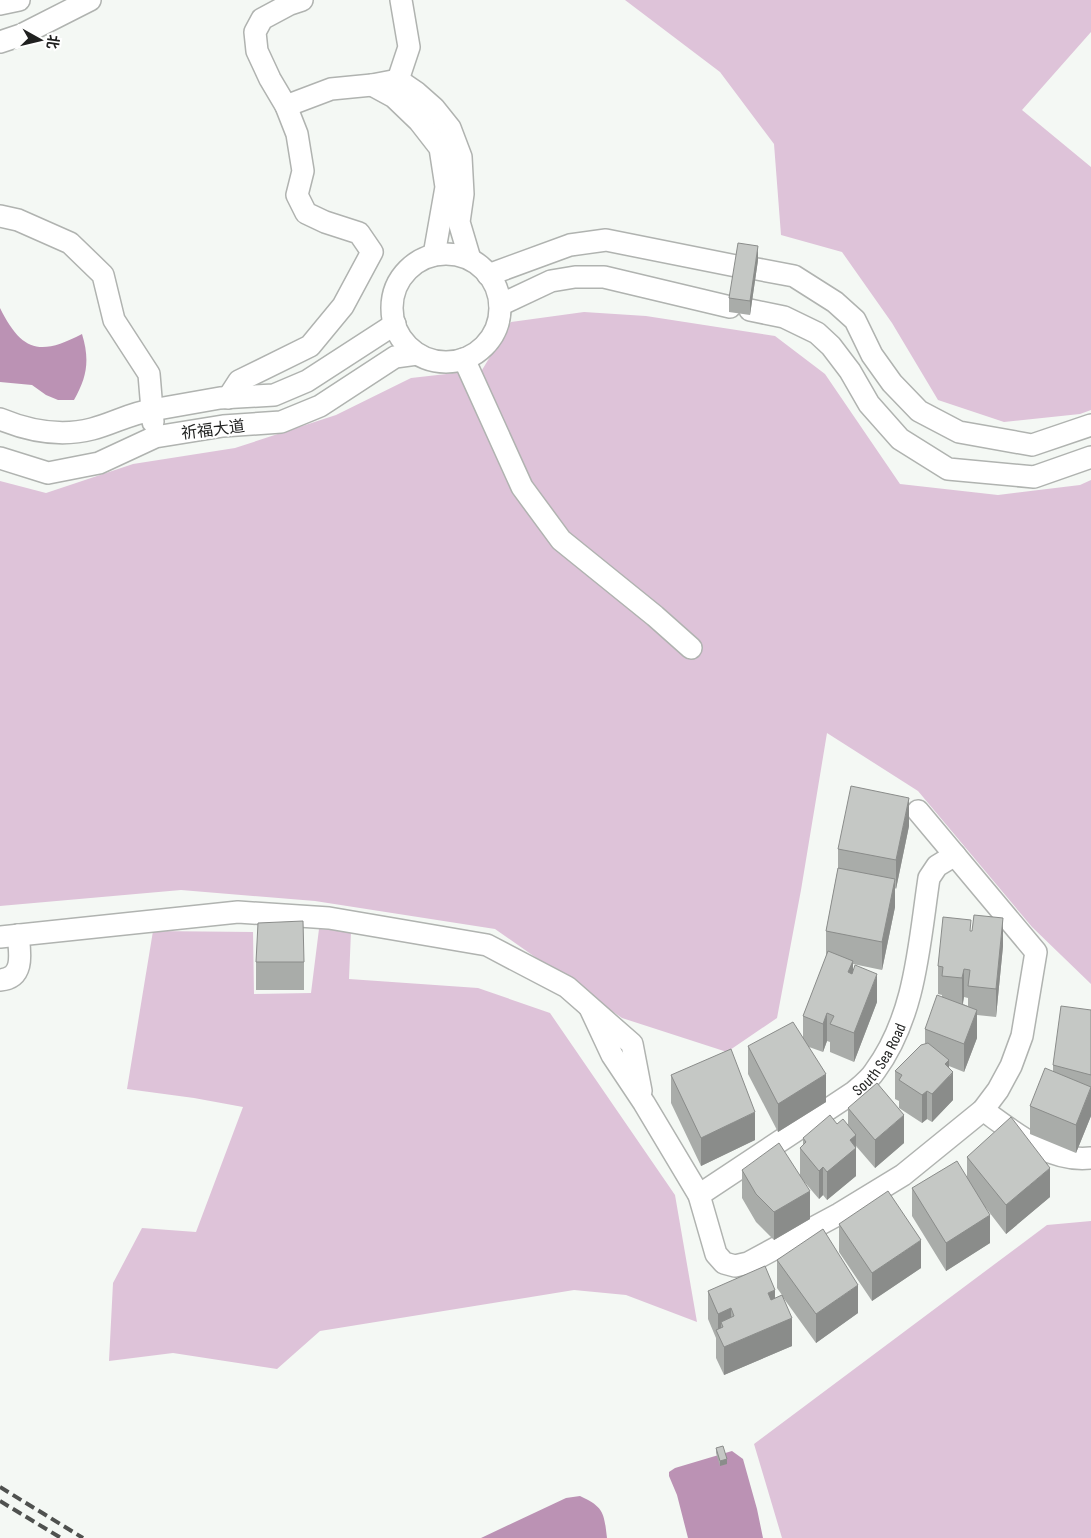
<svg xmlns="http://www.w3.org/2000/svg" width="1091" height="1538" font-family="'Sofia Sans Condensed','Noto Sans SC',sans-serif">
<rect width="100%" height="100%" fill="#f4f8f4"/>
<path fill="#dec3d9" d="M625,0H1091V32L1022,110L1091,167V410L1080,414L1004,422L938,400L892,323L842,252L781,235L774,144L720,72Z
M584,312L646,316L775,336L825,374L900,484L998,495L1080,485L1091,480V984L1032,927L918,791L827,733L801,890L777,1018L727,1052L622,1018L495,929L315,901L181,890L0,906V481L46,493L133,464L235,448L336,415L411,378L482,370L511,322Z
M319,929L351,931L349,979L478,988L550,1013L675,1195L697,1322L626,1295L574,1290L320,1331L277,1369L173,1353L109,1361L113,1283L142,1228L196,1232L243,1107L194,1098L127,1089L153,931L253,932L254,994L311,993Z
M1091,1221V1538H782L754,1444L1047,1225Z"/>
<path fill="#bb92b4" d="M0,308C22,352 40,356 82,334C90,360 87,377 74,400H58L46,395L32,385L0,382Z
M732,1451L743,1459L757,1509L763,1538H688L677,1495L669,1476V1472L675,1468Z
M580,1496C604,1507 604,1513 607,1538H481L566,1498Z"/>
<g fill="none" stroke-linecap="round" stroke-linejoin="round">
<g stroke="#b0b3b0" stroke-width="24">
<g id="minor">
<path d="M0,4L19,0"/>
<path d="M0,42L21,35L90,0"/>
<path d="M398,80L409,47L401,0"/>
<path d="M372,85L394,97L419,121L440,148L446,187L434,255"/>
<path d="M286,106L331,89L372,85L398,80L417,93L434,108L450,128L461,157L463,194L459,222L470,259"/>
<path d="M0,216L18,220L70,243L103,275L114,320L149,374L153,422"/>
<circle cx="446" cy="308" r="54"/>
<path d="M757,269L794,276L835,302L855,320L872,355L892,383L919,411L959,432L1032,445L1091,425"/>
<path d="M488,275L570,245L606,240L736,266"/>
<path d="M500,305L551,281L575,277H604L730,307"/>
<path d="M750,310L784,317L817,333L831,346L850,371L869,404L900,439L948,469L1034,477L1091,457"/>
<path d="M464,359L522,487L561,540L655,616L691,648"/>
<path d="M228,398L239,381L310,346L343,306L372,252L359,233L325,222L306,213L297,195L303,171L297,134L286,106L270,79L257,51L255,32L262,19L290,4L302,0"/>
<path d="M0,419C29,431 61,437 92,429C112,424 131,413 152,410L220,398L274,395L307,381L395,324"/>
<path d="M0,458L48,473L99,463L155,437L223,426L281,422L320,406L395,357L417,354"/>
<path d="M0,937L238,912L329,918L487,945L567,987L632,1044L641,1091"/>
<path d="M0,980C25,978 20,953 18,935"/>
<path d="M590,1008L612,1055L644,1103L699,1195L716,1254L724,1263L735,1266L748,1263L839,1214L903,1175L983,1110L998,1090L1011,1066L1022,1036L1036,952L918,811"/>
<path d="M983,1110C1014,1132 1050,1163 1091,1158"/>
<path id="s1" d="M699,1195L854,1092C861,1086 870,1079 875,1071C916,1015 919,944 929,878L937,866L955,855"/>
</g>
</g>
<use href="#minor" stroke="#fff" stroke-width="21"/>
<path stroke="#4f514f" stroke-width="4" stroke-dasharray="10 5" stroke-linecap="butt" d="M0,1487L83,1538
M0,1501L61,1538"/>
</g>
<path fill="#a9aca9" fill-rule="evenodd" d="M758,260L750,315L729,312V298Z
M909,826L896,889L895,888V907L882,970L853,964V972L877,1002L854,1062L830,1052V1042L827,1041L823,1052L809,1047L826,1102L778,1132L748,1074V1046L803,1037V1016L826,958V931L838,868V849Z
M971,931L1003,946L996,1017L977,1015V1038L964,1072L949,1066L953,1100L932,1122L927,1119L922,1123L899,1108V1101L895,1099V1071L925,1044V1029L942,997V995L938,994V966ZM964,997L968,998V1006L963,1004Z
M256,962H304V990H256Z
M1091,1010V1116L1076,1153L1030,1134V1106L1053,1072V1065Z
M671,1075L755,1140L701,1166L671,1103Z
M848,1108L904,1143L875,1168L856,1146V1176L827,1200L823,1195L819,1199L801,1178L810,1219L774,1240L756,1222L742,1198V1170L800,1175V1148L803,1145V1138L837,1124L848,1125Z
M967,1157L1050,1197L1006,1234L986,1208L990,1243L946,1271L912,1216V1188L967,1178Z
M839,1224L921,1268L872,1301L839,1252Z
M777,1260L858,1313L816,1343L782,1296L792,1346L724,1375L716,1358V1338L708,1319V1291L775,1298L782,1295L777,1288Z
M716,1448L727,1464L720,1466L716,1453Z"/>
<path fill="#8a8c8a" d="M758,246V260L750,315V301Z
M909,798V826L896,889V860Z
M895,879V907L882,970V942Z
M1003,918V946L996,1017V989Z
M853,961V989L848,972Z
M964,969V997L962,1007V978Z
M877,974V1002L854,1062V1033Z
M977,1010V1038L964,1072V1044Z
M827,1013V1041L823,1052V1024Z
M949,1060V1077L953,1072V1100L932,1122V1094L945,1064Z
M826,1074V1102L778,1132V1104Z
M1091,1088V1116L1076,1153V1125Z
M927,1091V1119L922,1123V1095Z
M755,1112V1140L701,1166V1138Z
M904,1115V1143L875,1168V1140Z
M856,1135V1176L827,1200V1172L850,1140Z
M823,1167V1195L819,1199V1171Z
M1050,1168V1197L1006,1234V1205Z
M810,1191V1219L774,1240V1212Z
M990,1215V1243L946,1271V1243Z
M921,1240V1268L872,1301V1273Z
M858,1285V1313L816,1343V1314Z
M775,1290V1318L768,1293Z
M731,1308V1337L723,1327L721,1322V1340L718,1334V1314Z
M792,1318V1346L724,1375V1347Z
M727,1459V1464L720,1466V1461Z"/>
<path fill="#c5c8c5" stroke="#8a8c8a" d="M738,243L758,246L750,301L729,298Z
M851,786L909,798L896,860L838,849Z
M838,868L895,879L882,942L826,931Z
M974,915L1003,918L996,989L968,986L970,970L964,969L962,978L942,976L943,967L938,966L943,917L971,920L970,931H972Z
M303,921L304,962H256L258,923Z
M828,951L853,961L848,972L852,974L855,965L877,974L854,1033L830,1024L834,1016L827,1013L823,1024L803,1016Z
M937,995L977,1010L964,1044L925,1029Z
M1061,1006L1091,1010V1075L1053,1065Z
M793,1022L826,1074L778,1104L748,1046Z
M928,1043L949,1060L945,1064L953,1072L932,1094L927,1091L922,1095L899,1080L902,1075L895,1071L921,1045Z
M731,1049L755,1112L701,1138L671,1075Z
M1045,1068L1091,1087L1076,1125L1030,1106Z
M877,1083L904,1115L875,1140L848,1108Z
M830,1115L837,1124L843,1119L856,1135L850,1140L856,1148L827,1172L823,1167L819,1171L800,1148L806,1142L803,1138Z
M1011,1117L1050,1168L1006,1205L967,1157Z
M779,1143L810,1191L774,1212L756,1194L742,1170Z
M957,1161L990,1215L946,1243L912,1188Z
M888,1191L921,1240L872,1273L839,1224Z
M823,1229L858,1285L816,1314L777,1260Z
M765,1266L775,1290L768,1293L771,1300L782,1295L792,1318L724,1347L716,1330L723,1327L721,1322L734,1316L731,1308L718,1314L708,1291Z
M723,1446L727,1459L720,1461L716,1448Z"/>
<g text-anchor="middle" stroke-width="4.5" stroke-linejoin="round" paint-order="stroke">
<g font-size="16" fill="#202120" stroke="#fff">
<text transform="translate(213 429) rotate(-7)" y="6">祈福大道</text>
<text dy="6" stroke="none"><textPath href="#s1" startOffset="228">South Sea Road</textPath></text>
</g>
</g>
<g transform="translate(40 40) rotate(98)" stroke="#ffffff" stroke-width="4" paint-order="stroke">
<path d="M0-4L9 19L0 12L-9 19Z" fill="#202120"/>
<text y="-8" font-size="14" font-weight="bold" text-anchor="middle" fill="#202120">北</text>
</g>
</svg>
